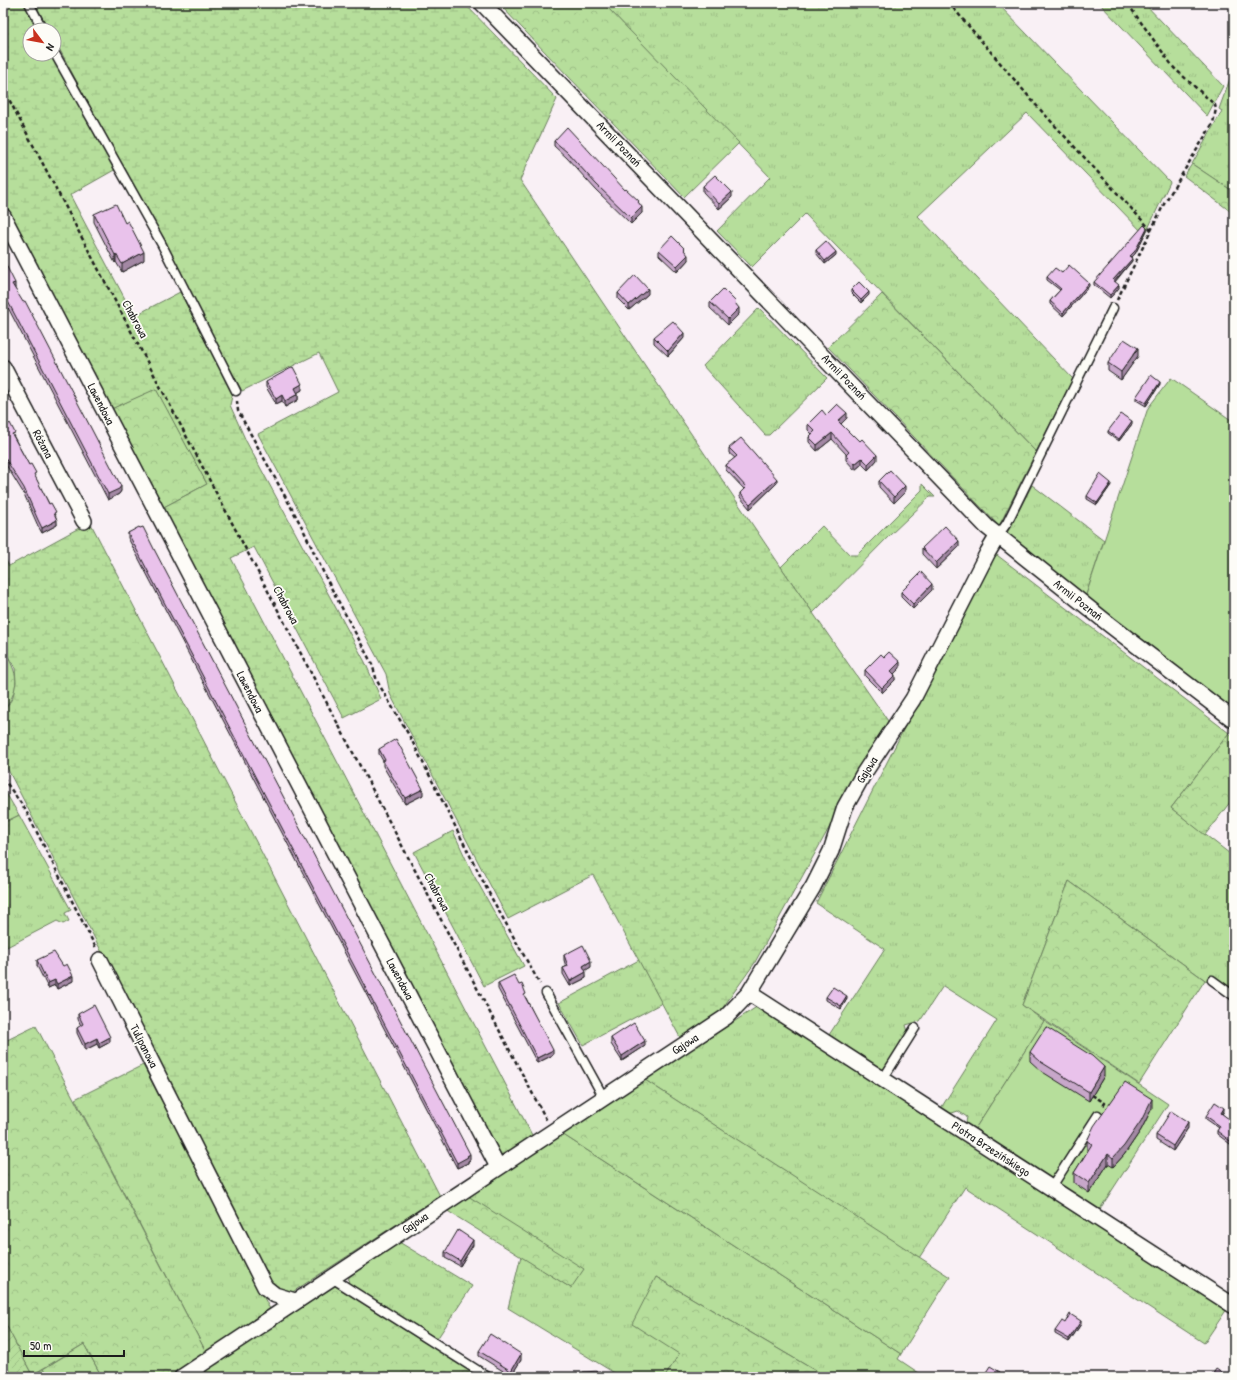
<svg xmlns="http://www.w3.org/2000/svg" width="1237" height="1380" font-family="'Patrick Hand',sans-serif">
<defs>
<pattern id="grass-tufts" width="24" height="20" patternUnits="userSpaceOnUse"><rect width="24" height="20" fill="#b6de9b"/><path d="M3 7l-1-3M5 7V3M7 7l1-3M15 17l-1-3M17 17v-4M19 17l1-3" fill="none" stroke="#9cbe85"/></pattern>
<pattern id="forest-crowns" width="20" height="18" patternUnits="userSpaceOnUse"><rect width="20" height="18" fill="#b6de9b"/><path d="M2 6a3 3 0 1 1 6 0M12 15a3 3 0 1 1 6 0" fill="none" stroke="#9cbe85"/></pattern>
<pattern id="wetland-marsh" width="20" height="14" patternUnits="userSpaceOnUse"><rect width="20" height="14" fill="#b6de9b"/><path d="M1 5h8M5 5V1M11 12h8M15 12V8" fill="none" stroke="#9cbe85"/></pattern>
<pattern id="garden-furrows" width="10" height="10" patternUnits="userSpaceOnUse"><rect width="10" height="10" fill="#b6de9b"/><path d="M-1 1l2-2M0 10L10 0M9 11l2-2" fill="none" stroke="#9cbe85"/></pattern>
</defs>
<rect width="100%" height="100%" fill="#f9f0f5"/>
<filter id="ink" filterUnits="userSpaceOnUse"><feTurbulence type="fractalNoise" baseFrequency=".025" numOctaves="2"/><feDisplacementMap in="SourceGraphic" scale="8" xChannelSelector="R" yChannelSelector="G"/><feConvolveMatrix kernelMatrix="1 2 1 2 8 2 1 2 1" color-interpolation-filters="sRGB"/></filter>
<g filter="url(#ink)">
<path fill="url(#grass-tufts)" stroke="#697d5c" d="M603,3H997L1170,182L1145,235L1027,113L918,216L1073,379L1036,452L805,214L752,267L717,231L770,177Z
M1099,3H1144L1223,86L1207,116Z
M1234,68V192L1192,164L1222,111L1219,109Z
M759,308L827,378L769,435H765L703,366Z
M922,484L935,497H930L890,535L813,613L781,567L822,526L850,555H857L922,490Z
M1032,485L1104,540L1085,598L1007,533Z
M993,552L1229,733L1171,808L1234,857V1001L1069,881L1022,1005L1044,1021L973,1132L965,1128L967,1117L958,1111L949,1114L941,1108L997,1020L943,986L920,1021L906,1025L908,1032L881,1073L827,1038L885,949L816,903Z
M19,815L71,910L65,913L69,921L63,924L57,921L3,949V823Z
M639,960L662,1003L583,1045L559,1003Z
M758,1006L1227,1309L1204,1343L965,1187L919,1258L645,1080Z
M143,1065L271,1311L207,1354L75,1099Z
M562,1134L901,1354L898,1359L925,1377H826L656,1277L679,1354L665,1377H621L508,1308L521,1256L571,1288L468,1196Z
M399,1242L472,1286L437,1339L348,1284L349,1277Z
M84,1344L102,1377H48L43,1369Z"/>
<path fill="url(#forest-crowns)" stroke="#697d5c" d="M503,3H603L739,143L684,197L500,5Z
M1192,164L1234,192V202L1230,211L1184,176Z
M882,294L1036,452L999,526L828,347Z
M156,388L207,484L162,508L111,409Z
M3,648C19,676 21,685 3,713Z
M1229,733L1234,737V797L1205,835L1171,808Z
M3,788L19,815L3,823Z
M1069,881L1205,980L1139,1084L1022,1005Z
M36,1026L207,1354L172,1377H102L84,1344L32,1375L3,1319V1042Z
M645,1080L950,1277L901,1354L562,1134Z
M468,1196L584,1269L571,1288L446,1210Z
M656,1277L826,1377H665L679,1354L632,1324Z
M335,1286L479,1377H195Z"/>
<path fill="url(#wetland-marsh)" stroke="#697d5c" d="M3,3H25L40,30H30V54H53L116,169L70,195L134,316L180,292L233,392L230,405L246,441L365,662L381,699L344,718L254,547L231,558L533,1137L501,1155L162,508L207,484L156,389L111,409L3,202Z
M35,3H464L557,99L520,180L781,567L888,721L754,964L714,1020L682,1041L593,875L508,919L390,694L386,674L258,434L338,392L319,353L242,391L54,39V30H49Z
M90,522L440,1196L291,1293L278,1290L273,1285L3,760V713L13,697L16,682L15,668L3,648V555L9,566Z
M453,831L472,872L524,966L484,986L414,852Z"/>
<path fill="url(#garden-furrows)" stroke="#697d5c" d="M3,1319L32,1375L43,1369L48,1377H3Z"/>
<path fill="#b6de9b" stroke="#697d5c" d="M1171,378L1234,422V713L1085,598L1148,408Z
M1044,1021L1168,1104L1098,1212L973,1132Z"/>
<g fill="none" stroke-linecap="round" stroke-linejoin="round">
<g stroke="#1c1c1c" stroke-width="11">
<path id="service" d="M29,3L43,30
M54,52L161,243L236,391
M997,537L1007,523L1113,308
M1212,980L1234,996
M546,993L604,1098
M883,1079L915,1028
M1051,1188L1098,1115
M332,1278L488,1377"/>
</g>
<g stroke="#1c1c1c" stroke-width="18">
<path id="minor" d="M482,3L987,527L1110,625L1234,720
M3,216L498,1167
M3,367L84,521
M100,960L265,1287L275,1295L295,1301
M749,993L1234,1306
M182,1377L726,1017L749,993L813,887L831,851L845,807L864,773L913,699L988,552L997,537"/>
</g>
<path stroke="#1c1c1c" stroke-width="2.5" stroke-dasharray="4 3" stroke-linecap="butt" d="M949,3L1036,105L1152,231
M3,88L547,1121
M1117,300L1164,204L1213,123L1216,109L1215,105L1174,68L1127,3
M237,401L238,411L302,527L327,580L372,664L377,681L410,737L491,897L540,984
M3,778L25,809L96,948
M1092,1095L1105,1103L1103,1106
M926,1374L930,1377"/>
<use href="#service" stroke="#fdfcf7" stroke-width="8"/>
<use href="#minor" stroke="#fdfcf7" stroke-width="15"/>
</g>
<path fill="#c8a7ca" stroke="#1c1c1c" d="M554,141L625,190L639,203L642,213L631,224L596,190L567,158L554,146Z
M703,186L732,197L719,209L703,192Z
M94,214L144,260L122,272L116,262L115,263L94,222Z
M1147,230L1135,254L1131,258L1132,261L1115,282L1119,288L1110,298L1094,285V282Z
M659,250L685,251L688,260L677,272L659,255Z
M816,250L836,255L825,264L816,253Z
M3,259L15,288V289L121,491L119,494L108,500L3,298Z
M1062,273L1089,286L1063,316L1050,304V301L1060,290L1047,280V277Z
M851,290L869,295L861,303L851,293Z
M618,293L648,294L629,310L618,299Z
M710,302L736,304L739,314L728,325L710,308Z
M654,337L684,338L668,356L654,343Z
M1138,356L1121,380L1108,371V363Z
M266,382L302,390L298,392V400L285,407L282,401L276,404L266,387Z
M1160,384L1146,406L1136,400V397Z
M826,415L847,418L841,424L877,460L868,470L862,464L855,470L846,460V454L832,439L817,451L809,442V437L812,434L808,430V424Z
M3,416L56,517L57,525L42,533L38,526L24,494L3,460Z
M1132,424L1119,441L1108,433V431Z
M729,448L777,483L750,509L740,497V493L744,489L726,470V465L735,458L729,453Z
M879,481L905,492L894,503L879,487Z
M1111,485L1097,505L1087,499V496Z
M140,528L470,1160L468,1161V1163L457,1168L128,538V533Z
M959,547L936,569L922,554V548Z
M932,590L913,609L901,597V592Z
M884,657L900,668L894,674L895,680L882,693L865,676V670Z
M379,749L423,795L405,804L383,766V761L379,754Z
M564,955L591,967L585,970L586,978L570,986L563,974V968L566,967L564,960Z
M37,960L63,966L73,981L57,989L55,985L48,988L37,966Z
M498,983L526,998L553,1055L537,1063L498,989Z
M826,997L847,999L841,1009L826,1000Z
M78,1014L110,1042L99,1048L97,1044L85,1050L77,1033V1028L81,1026L78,1019Z
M611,1038L645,1046L622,1061L611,1044Z
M1030,1052L1104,1076L1089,1101L1041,1071L1030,1061Z
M1152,1108L1141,1130L1124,1155L1113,1167L1108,1164L1089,1193L1074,1183V1173L1088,1151H1087V1141Z
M1224,1111L1222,1114L1234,1123V1147L1217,1134V1131L1219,1128L1206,1119V1116Z
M1188,1128L1173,1151L1156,1140V1135Z
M473,1245L460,1266L445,1258V1252Z
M1065,1323L1081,1324L1069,1342L1055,1334V1331Z
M479,1351L521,1360L511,1376L479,1356Z"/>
<path fill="#a388a4" stroke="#1c1c1c" d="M732,192V197L719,209V204Z
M642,207V213L631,224V218Z
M1147,228V230L1135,254L1130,259V256Z
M144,252V260L122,272V264Z
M836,252V255L825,264V261Z
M116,254V262L115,263V255Z
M688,255V260L677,272V266Z
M1132,259V261L1113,283V280Z
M15,283V288L12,290V284Z
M1089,283V286L1063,316V313Z
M1119,285V288L1110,298V295Z
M648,289V294L629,310V305Z
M869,292V295L861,303V300Z
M739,308V314L728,325V319Z
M684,333V338L668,356V351Z
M1138,348V356L1121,380V372Z
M1160,382V384L1146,406V403Z
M302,384V390L295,394V388Z
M298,394V400L285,407V401Z
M282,395V401L276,404V399Z
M847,413V418L838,427V421Z
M1132,421V424L1119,441V439Z
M832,433V439L817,451V445Z
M877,455V460L868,470V464Z
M862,458V464L855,470V464Z
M777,479V483L750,509V504Z
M1111,483V485L1097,505V503Z
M121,486V491L119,494L108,500V494Z
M905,486V492L894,503V497Z
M57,520V525L42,533V528Z
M959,541V547L936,569V563Z
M932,584V590L913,609V604Z
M900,662V668L891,677V671Z
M895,675V680L882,693V688Z
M423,789V795L405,804V798Z
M591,961V967L583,972V966Z
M586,972V978L570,986V981Z
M73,976V981L57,989V984Z
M55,980V985L48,988V983Z
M847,996V999L841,1009V1006Z
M110,1037V1042L99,1048V1043Z
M97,1038V1044L85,1050V1044Z
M645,1041V1046L622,1061V1056Z
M553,1050V1055L537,1063V1058Z
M1104,1067V1076L1089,1101V1092Z
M1152,1099V1108L1141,1130L1124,1155L1113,1167V1158Z
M1224,1108V1111L1221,1116V1113Z
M1188,1122V1128L1173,1151V1146Z
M470,1154V1160L468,1161V1163L457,1168V1163Z
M1108,1154V1164L1089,1193V1183Z
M473,1240V1245L460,1266V1261Z
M1081,1321V1324L1069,1342V1339Z
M521,1354V1360L511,1376V1371Z"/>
<path fill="#e9c2eb" stroke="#1c1c1c" d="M567,127L625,190L626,189L639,201L638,202L642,207L631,218L596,184L567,152L554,141Z
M715,175L732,192L719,204L703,186Z
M116,204L125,223L128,221L144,252L122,264L116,254L115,255L94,214Z
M1144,225L1147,228L1135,251L1130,256L1132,259L1113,280L1119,285L1110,295L1094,282Z
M672,236L685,249L684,250L688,255L677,266L659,250Z
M826,241L836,252L825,261L816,250Z
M3,259L15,283L12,284L23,302L25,301L121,486L119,489L108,494L3,292Z
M1069,265L1089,283L1063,313L1050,301L1061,289L1047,277L1055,268L1062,273Z
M635,275L648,289L629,305L618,293Z
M859,282L869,292L861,300L851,290Z
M723,289L736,302L735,303L739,308L728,319L710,302Z
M673,321L684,333L668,351L654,337Z
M1124,339L1138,348L1121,372L1108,363Z
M293,367L302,384L295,388L298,394L285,401L282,395L276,399L266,382Z
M1151,375L1160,382L1146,403L1136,397Z
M837,404L847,413L838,421L853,436L854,435L860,441L862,439L877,455L868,464L862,458L855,464L846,455L849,452L832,433L817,445L809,437L815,431L808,424L822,410L826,415Z
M1121,414L1132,421L1119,439L1108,431Z
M3,416L8,425L10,423L15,433L12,434L29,465L31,464L36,473L34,474L49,504L51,503L56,512L54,513L57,520L42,528L38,520L24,488L3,455Z
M741,438L777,479L750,504L740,493L746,487L726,465L737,456L729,448Z
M890,470L905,486L894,497L879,481Z
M1100,474L1111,483L1097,503L1087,496Z
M945,526L959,541L936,563L922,548Z
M139,527L140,528L143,527L155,551L470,1154L467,1156L468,1157L457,1163L128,533Z
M921,572L932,584L913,604L901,592Z
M889,652L900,662L891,671L895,675L882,688L865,670L881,654L884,657Z
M396,739L423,789L405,798L383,761L385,760L379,749Z
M583,945L591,961L583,966L586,972L570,981L563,968L568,966L564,955Z
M54,952L63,966L67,964L73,976L57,984L55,980L48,983L37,960Z
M514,975L519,985L522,984L526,994L524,995L553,1050L537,1058L498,983Z
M833,987L847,996L841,1006L826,997Z
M94,1005L110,1037L99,1043L97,1038L85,1044L77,1028L83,1024L78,1014Z
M634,1023L645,1041L622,1056L611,1038Z
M1046,1027L1092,1056L1104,1067L1089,1092L1041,1062L1030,1052Z
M1125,1082L1152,1099L1141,1121L1124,1146L1113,1158L1108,1154L1089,1183L1074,1173L1092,1144L1087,1141L1094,1126Z
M1215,1102L1224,1108L1221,1113L1234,1123V1144L1217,1131L1220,1126L1206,1116Z
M1171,1111L1188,1122L1173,1146L1156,1135Z
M458,1230L473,1240L460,1261L445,1252Z
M1070,1314L1081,1321L1069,1339L1055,1331L1062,1321L1065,1323Z
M490,1334L521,1354L511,1371L479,1351Z
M990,1366L1000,1372L998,1377H983Z
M1216,1369L1229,1377H1211Z
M600,1371L601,1377H583V1372Z"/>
</g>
<g text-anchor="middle" stroke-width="3.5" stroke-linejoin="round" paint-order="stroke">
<g font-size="12" fill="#1c1c1c" stroke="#fdfcf7">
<text transform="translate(619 144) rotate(46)" y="4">Armii Poznań</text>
<text transform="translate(135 319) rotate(62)" y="4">Chabrowa</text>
<text transform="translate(844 377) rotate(46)" y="4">Armii Poznań</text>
<text transform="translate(101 404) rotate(63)" y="4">Lawendowa</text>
<text transform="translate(43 444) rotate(62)" y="4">Różana</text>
<text transform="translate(1078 600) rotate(38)" y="4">Armii Poznań</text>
<text transform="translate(286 605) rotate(62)" y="4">Chabrowa</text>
<text transform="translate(250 692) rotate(63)" y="4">Lawendowa</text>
<text transform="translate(867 770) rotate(-58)" y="4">Gajowa</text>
<text transform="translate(437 892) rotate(62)" y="4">Chabrowa</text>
<text transform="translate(400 979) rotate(62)" y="4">Lawendowa</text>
<text transform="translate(685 1044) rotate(-33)" y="4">Gajowa</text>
<text transform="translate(144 1046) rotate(63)" y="4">Tulipanowa</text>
<text transform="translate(991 1149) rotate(33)" y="4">Piotra Brzezińskiego</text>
<text transform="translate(415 1223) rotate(-34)" y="4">Gajowa</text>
</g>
</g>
<rect width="1237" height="1380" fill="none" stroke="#fdfcf7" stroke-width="16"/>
<rect x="8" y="8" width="1221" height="1364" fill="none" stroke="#1c1c1c" stroke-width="1.5" filter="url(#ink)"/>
<g transform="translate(42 42) rotate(122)"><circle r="19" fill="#fdfcf7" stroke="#a3a29f"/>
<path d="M0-3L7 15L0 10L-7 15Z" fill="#c8321e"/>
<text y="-6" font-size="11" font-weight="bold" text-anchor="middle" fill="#1c1c1c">N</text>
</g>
<path d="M24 1350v6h100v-6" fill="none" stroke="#1c1c1c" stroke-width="2"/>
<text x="30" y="1350" font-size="12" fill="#1c1c1c" stroke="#fdfcf7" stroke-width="3" paint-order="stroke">50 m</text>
</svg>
